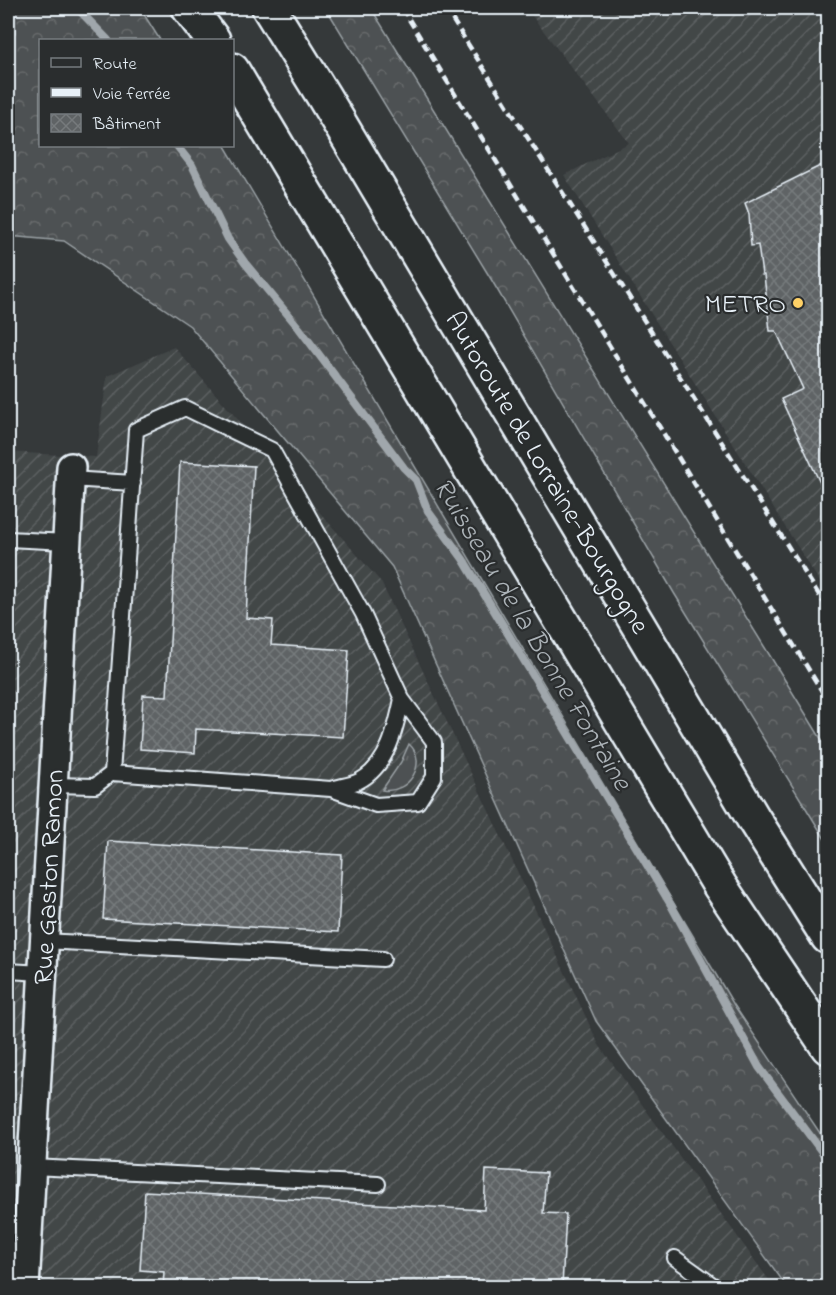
<svg xmlns="http://www.w3.org/2000/svg" width="836" height="1295" font-family="'Indie Flower',sans-serif">
<defs>
<pattern id="industrial-furrows" width="10" height="10" patternUnits="userSpaceOnUse" patternTransform="scale(1.5)"><rect width="10" height="10" fill="#424647"/><path d="M-1 1l2-2M0 10L10 0M9 11l2-2" fill="none" stroke="#5d6162"/></pattern>
<pattern id="grass-tufts" width="24" height="20" patternUnits="userSpaceOnUse" patternTransform="scale(1.5)"><rect width="24" height="20" fill="#4d5152"/><path d="M3 7l-1-3M5 7V3M7 7l1-3M15 17l-1-3M17 17v-4M19 17l1-3" fill="none" stroke="#676a6c"/></pattern>
<pattern id="forest-crowns" width="20" height="18" patternUnits="userSpaceOnUse" patternTransform="scale(1.5)"><rect width="20" height="18" fill="#4d5152"/><path d="M2 6a3 3 0 1 1 6 0M12 15a3 3 0 1 1 6 0" fill="none" stroke="#676a6c"/></pattern>
<pattern id="building-cross-hatch" width="8" height="8" patternUnits="userSpaceOnUse" patternTransform="scale(1.5)"><rect width="8" height="8" fill="#5f6365"/><path d="M0 0l8 8M0 8l8-8" fill="none" stroke="#767a7c"/></pattern>
</defs>
<rect width="100%" height="100%" fill="#35393a"/>
<filter id="ink" filterUnits="userSpaceOnUse"><feTurbulence type="fractalNoise" baseFrequency=".0167" numOctaves="2"/><feDisplacementMap in="SourceGraphic" scale="12" xChannelSelector="R" yChannelSelector="G"/><feConvolveMatrix kernelMatrix="1 2 1 2 8 2 1 2 1" color-interpolation-filters="sRGB"/></filter>
<g filter="url(#ink)">
<path fill="url(#industrial-furrows)" d="M526,8H828V595L564,175L629,143Z
M174,347L381,582L599,1045L774,1287H8V452L96,457L107,376Z"/>
<path fill="url(#grass-tufts)" stroke="#9aa1a5" stroke-width="1.5" d="M8,8H14L15,33L8,40Z
M409,744C429,762 409,795 382,790L401,762Z"/>
<path fill="url(#forest-crowns)" stroke="#9aa1a5" stroke-width="1.5" d="M14,8H140L160,40H40V146H225L734,1005L828,1145V1287H787L596,1021L392,567L190,326L64,241L8,236V40L15,33Z
M326,8H371L828,750V844L674,593L491,279Z"/>
<g fill="none" stroke-linecap="round" stroke-linejoin="round">
<path stroke="#a0a7ac" stroke-width="8" d="M77,8L108,40
M177,146L192,165L228,239L245,263L299,328L404,468L416,480L428,511L463,559L671,905L759,1067L828,1160"/>
</g>
<path fill="url(#building-cross-hatch)" stroke="#e8f1f8" stroke-width="1.5" d="M828,162V500L781,399L803,389L776,331H770L764,275H762L758,245L751,246L749,214L745,203Z
M180,462L254,466L246,618L273,620L271,645L349,650L343,737L196,729L195,753L140,749L143,695L167,696Z
M108,841L342,855L338,932L103,919Z
M486,1170L546,1173L543,1213L566,1214L562,1287H163L164,1272L140,1270L145,1191L484,1210Z"/>
<g fill="none" stroke-linecap="round" stroke-linejoin="round">
<g stroke="#e8f1f8" stroke-width="18">
<path id="lane" d="M70,479L133,483
M8,539L67,542
M112,773L136,430L185,408L272,450L363,614L402,699L434,742V777L418,802L376,805L331,789C340,786 351,785 359,781C388,766 396,728 402,699
M53,785L95,786L112,773L331,789
M44,941L383,959
M8,971L42,973
M32,1167L378,1184
M675,1258L717,1288"/>
</g>
<g stroke="#e8f1f8" stroke-width="32">
<path id="street" d="M25,1288L71,467"/>
</g>
<g stroke="#e8f1f8" stroke-width="38">
<path id="highway" d="M189,8L213,40
M269,8L324,97L753,818L828,937
M232,70L720,886L828,1047"/>
</g>
<use href="#lane" stroke="#2a2d2e" stroke-width="14"/>
<use href="#street" stroke="#2a2d2e" stroke-width="27"/>
<use href="#highway" stroke="#2a2d2e" stroke-width="33"/>
<path stroke="#e8f1f8" stroke-width="4.5" stroke-dasharray="9 4.5" stroke-linecap="butt" d="M402,8L828,701
M445,8L828,609
M581,8L583,10"/>
</g>
</g>
<circle fill="#ffd166" stroke="#2a2d2e" stroke-width="2" cx="798" cy="303" r="6"/>
<g text-anchor="middle" stroke-width="4.5" stroke-linejoin="round" paint-order="stroke">
<g font-size="27" fill="#e8f1f8" stroke="#2a2d2e" text-anchor="end">
<text x="786" y="312">METRO</text>
</g>
<g font-size="27" fill="#e8f1f8" stroke="#2a2d2e">
<text transform="translate(548 472) rotate(59)" y="9">Autoroute de Lorraine-Bourgogne</text>
<text transform="translate(48 877) rotate(-87)" y="9">Rue Gaston Ramon</text>
</g>
<g font-size="28" font-style="italic" fill="#acb3b8" stroke="#2a2d2e">
<text transform="translate(534 633) rotate(59)" y="10">Ruisseau de la Bonne Fontaine</text>
</g>
</g>
<rect width="836" height="1295" fill="none" stroke="#2a2d2e" stroke-width="30"/>
<rect x="15" y="15" width="806" height="1265" fill="none" stroke="#e8f1f8" stroke-width="2" filter="url(#ink)"/>
<rect x="39" y="39" width="195" height="108" fill="#2a2d2e" stroke="#767b7f" stroke-width="1.5"/>
<rect x="51" y="58" width="30" height="9" fill="#2a2d2e" stroke="#767b7f" stroke-width="1.5"/>
<text x="93" y="69" font-size="18" fill="#e8f1f8">Route</text>
<rect x="51" y="88" width="30" height="9" fill="#e8f1f8" stroke="#767b7f" stroke-width="1.5"/>
<text x="93" y="99" font-size="18" fill="#e8f1f8">Voie ferrée</text>
<rect x="51" y="114" width="30" height="18" fill="url(#building-cross-hatch)" stroke="#767b7f" stroke-width="1.5"/>
<text x="93" y="129" font-size="18" fill="#e8f1f8">Bâtiment</text>
</svg>
